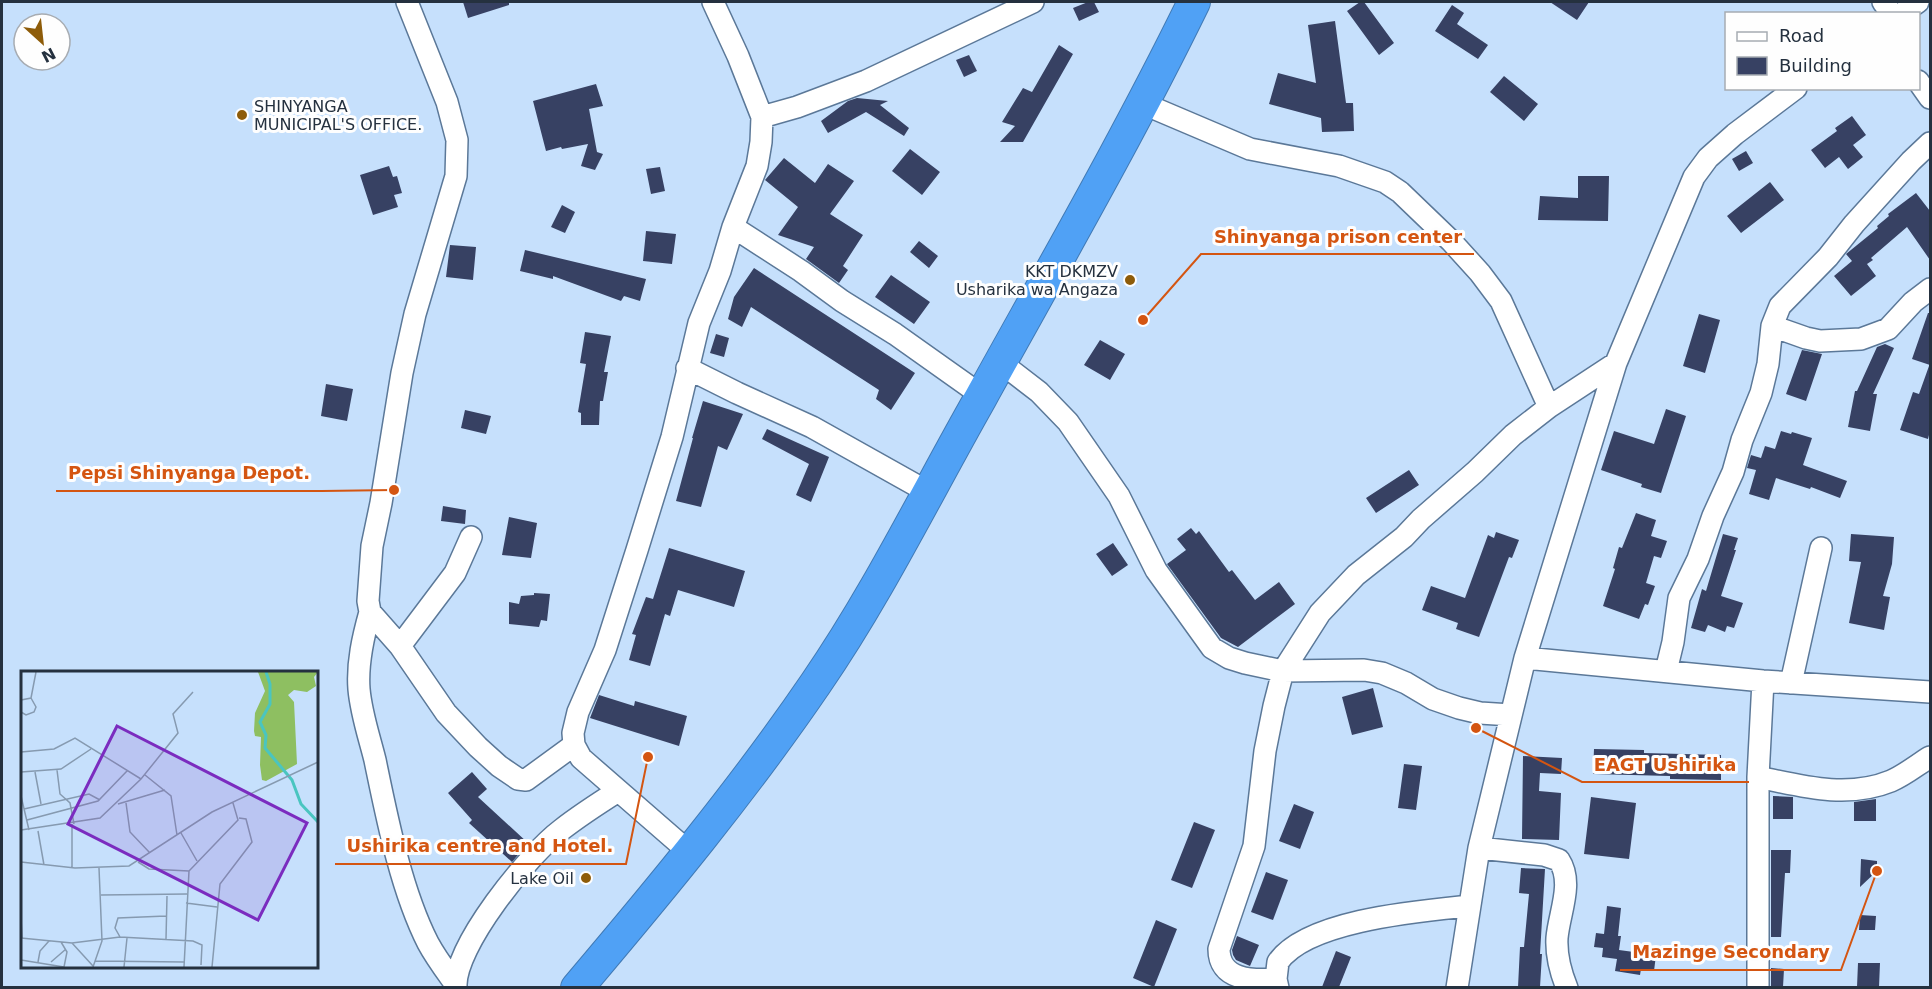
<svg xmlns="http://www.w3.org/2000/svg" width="1932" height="989" font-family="'DejaVu Sans',sans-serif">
<rect width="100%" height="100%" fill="#c6e0fc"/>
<path fill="#374163" d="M463,2H509V5L468,18Z
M1088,2H1094L1099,12L1079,21L1073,8Z
M1360,2H1364L1394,43L1379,55L1347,11Z
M1550,2H1589L1577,20Z
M1452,5L1464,13L1457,24L1488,45L1478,59L1435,31Z
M1335,21L1346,103H1353L1354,131L1322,132L1321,118L1269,104L1278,73L1316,83L1308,25Z
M1059,45L1073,54L1023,142H1000L1015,126L1002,122L1023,88L1032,92Z
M969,55L977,71L964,77L956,60Z
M1504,76L1538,104L1524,121L1490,92Z
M596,84L603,106L589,109L597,152L603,154L595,170L581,166L588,144L562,149L561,147L546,151L533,101Z
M857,98L888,101L880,105L909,128L904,136L866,112L828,133L821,121L848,101Z
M1852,116L1866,135L1853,145L1863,157L1848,169L1839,157L1825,168L1811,150L1837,131L1835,128Z
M910,149L940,172L922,195L892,171Z
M1746,151L1753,163L1739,171L1732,159Z
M784,158L815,183L828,164L854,181L830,214L863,235L843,266L848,270L839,283L806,259L814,247L778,235L798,207L765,180Z
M389,166L393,177L397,176L402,193L394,195L398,207L373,215L360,175Z
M660,167L665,191L651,194L646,169Z
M1578,176H1609L1608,221L1538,220L1540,196L1578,198Z
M1770,182L1784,200L1741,233L1727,216Z
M1916,193L1930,211V260L1907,227L1871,258L1873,260L1867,264L1876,276L1851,296L1834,276L1852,261L1846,254L1878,228L1877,226L1889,216L1888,214Z
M562,205L575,212L565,233L551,227Z
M646,231L676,234L672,264L643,261Z
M919,241L938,256L929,268L910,252Z
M450,245L476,247L473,280L446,277Z
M525,250L646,279L640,301L624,296L621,301L553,276V279L520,271Z
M754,268L915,373L891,410L876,399L879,390L751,307L742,327L728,319L734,297Z
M891,275L930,302L914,324L875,297Z
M1928,313H1930V365L1912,359Z
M1699,314L1720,320L1705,373L1683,366Z
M585,332L611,336L604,372H608L603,401H600L599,425H581V413L578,412L586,364L580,363Z
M716,334L729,338L724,357L710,353Z
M1100,340L1125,354L1110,380L1084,365Z
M1885,344L1894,348L1873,394H1877L1870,431L1848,427L1855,391H1857L1877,347Z
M1802,350L1822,354L1806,401L1786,394Z
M1929,366L1930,431L1928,439L1900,430L1913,392L1919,394Z
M326,384L353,389L347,421L321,416Z
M703,401L743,414L727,450L718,446L701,507L676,501L693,438H692Z
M1666,409L1686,416L1661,493L1641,487L1642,484L1601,470L1614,431L1654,444Z
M465,410L491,416L486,434L461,428Z
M767,429L829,457L811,502L796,495L809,464L762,439Z
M1781,431L1791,434L1792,432L1812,438L1803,465L1847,481L1840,498L1811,487L1810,489L1776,478L1769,500L1749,494L1756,470L1747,468L1751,455L1761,458L1765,446L1775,449Z
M1409,470L1419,485L1376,513L1366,498Z
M443,506L466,510L465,524L441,521Z
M1636,513L1656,520L1651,536L1667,541L1661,558L1654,556L1646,583L1655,586L1648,605L1645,604L1639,619L1603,606L1615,569L1613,568L1619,547L1622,548Z
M509,517L537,523L531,558L502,555Z
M1191,528L1196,534L1199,531L1229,572L1232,570L1255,600L1279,582L1295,604L1238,647L1221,638L1167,564L1186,550L1177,539Z
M1496,532L1519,540L1512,558L1509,557L1479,637L1456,629L1458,623L1422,610L1431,586L1465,598L1488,535L1494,538Z
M1723,534L1738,538L1734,550H1736L1721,596L1743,603L1734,628L1727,626L1725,632L1708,625L1705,632L1691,628L1702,589L1706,591Z
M1851,534L1894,537L1892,564L1883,596L1890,597L1884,630L1849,623L1861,562L1849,561Z
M1113,543L1128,565L1112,576L1096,554Z
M669,548L745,571L734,607L678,590L670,616L665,614L650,666L629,660L636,635L632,634L646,597L653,599Z
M534,593L550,594L547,621L541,620L539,627L509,624V602L519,604L521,596L534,595Z
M1373,688L1383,727L1352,735L1342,697Z
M599,695L634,706L635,701L687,716L679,746L590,718Z
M1594,749L1644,750V753L1721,755V780L1670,779V776L1593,774Z
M1523,756L1562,758L1561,774L1540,773L1539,791L1561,793L1559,840L1522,839Z
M1404,764L1422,766L1416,810L1398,808Z
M472,772L487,789L478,797L528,843L512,862L469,823L472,820L448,793Z
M1773,796L1793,797V819H1773Z
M1591,797L1636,803L1629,859L1584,854Z
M1876,799V821H1854V802Z
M1294,804L1314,812L1300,849L1279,841Z
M1194,822L1215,830L1192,888L1171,880Z
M1771,850H1791L1790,873H1785L1781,937H1771Z
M1861,859L1877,861V871L1860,887Z
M1521,868L1545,869L1540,954H1542L1540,987H1518L1520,947H1524L1529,894L1519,893Z
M1266,872L1288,880L1273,920L1251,912Z
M1607,906L1621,908L1618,936H1621L1619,950L1656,955L1654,971L1641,969L1640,975L1615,971L1617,959L1602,957L1603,948L1594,947L1596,933L1604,934Z
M1860,915L1876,916L1875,930H1859Z
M1156,920L1177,929L1154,987L1133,978Z
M1237,936L1259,945L1250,966L1236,960L1233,955L1232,950Z
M1336,951L1351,957L1339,987H1322Z
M1858,963H1880L1879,987H1857Z
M1771,968L1784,969L1783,987H1771Z"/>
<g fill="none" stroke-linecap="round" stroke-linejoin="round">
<g stroke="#5b7898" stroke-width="24">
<path id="minor" d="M407,2L447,102L457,140L456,176L415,314L402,373L381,503L372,546L368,601L370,612L400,646L446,713L478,747L499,766L518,779L526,780L574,745
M1883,2L1892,14
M1901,14L1918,2
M1918,81L1930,98
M1144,104L1250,149L1339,166L1385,182L1400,192L1451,241L1480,273L1501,301L1549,407
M762,117L797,107L866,81L1033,2
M733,227L801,271L842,301L895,334L981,395
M1772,326L1806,338L1820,341L1861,339L1888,329L1913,302L1930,289
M1000,362L1039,392L1068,422L1119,496L1156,570L1212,648L1229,658L1245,663L1283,671L1364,670L1382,673L1406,683L1433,699L1459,708L1480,713L1511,715
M687,368L737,393L812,427L928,492
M370,612C363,637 357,663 359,689C361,713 369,736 375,760C387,818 401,890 428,943C436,958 446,971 456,985
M400,646L455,573L471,537
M1525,658L1763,681L1930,692
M1666,671L1673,642L1679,598L1698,559L1713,516L1733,472L1742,440L1761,393L1768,364L1772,326L1780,306L1828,257L1854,224L1911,161L1930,143
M1791,683L1821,548
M1758,777C1801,786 1847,799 1891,781C1905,775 1917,765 1930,757
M1479,848L1544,855L1559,860C1574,883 1559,913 1557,938C1556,956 1560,971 1567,988
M689,852L581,758L574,745L573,733L578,712L605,650L637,550L672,437L699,323L720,271L733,227L757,166L761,142L762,117L738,56L713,2
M1276,979C1252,981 1219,980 1219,949L1254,846L1265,751L1274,706L1283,671L1320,613L1356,575L1404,537L1421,519L1475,472L1513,435L1549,407L1616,363
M456,988C453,947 529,854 561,830C579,816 599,803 618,791
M1278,988L1276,979L1278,962C1307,920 1420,911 1469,906
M1457,988L1479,848L1525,658L1616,363L1694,177L1708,158L1735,134L1796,88
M1758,988V777L1763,681"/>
</g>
<g stroke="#417ab5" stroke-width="34">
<path id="highway" d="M577,988C660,890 743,790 816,683C878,593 926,494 980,399C1053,267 1128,137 1194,2"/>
</g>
<use href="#minor" stroke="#fff" stroke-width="21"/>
<use href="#highway" stroke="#50a1f5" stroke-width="32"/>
</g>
<g fill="#8e5c09" stroke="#fefefe" stroke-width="2">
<circle cx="242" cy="115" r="6"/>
<circle cx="1130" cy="280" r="6"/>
<circle cx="586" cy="878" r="6"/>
</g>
<g text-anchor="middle" stroke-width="6" stroke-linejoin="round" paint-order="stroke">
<g font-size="16" fill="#25313f" stroke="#fefefe" text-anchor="end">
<text x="254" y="112" text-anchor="start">SHINYANGA<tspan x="254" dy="18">MUNICIPAL'S OFFICE.</tspan></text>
<text x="1118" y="277">KKT DKMZV<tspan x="1118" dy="18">Usharika wa Angaza</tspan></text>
<text x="574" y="884">Lake Oil</text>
</g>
</g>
<g transform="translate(21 671)">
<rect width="297" height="297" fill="#c6e0fc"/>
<path d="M237,1H297L293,6L295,15L286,21L273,19L267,24L273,31L276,93L245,110L241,109L239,94L240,66L234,65L233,60L234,42L244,20Z" fill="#8ebf61"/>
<path fill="none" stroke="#4ac5c0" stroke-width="3" d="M245,1L249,13V33L239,51L245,64L244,77L271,109L280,133L297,151"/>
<path fill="none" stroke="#869ab0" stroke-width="1.5" d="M0,29L10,27L15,1M0,41L5,44L13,41L15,36L10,27M0,81L33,78L54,67L120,108M36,99L39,123L49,132L53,153M0,101L40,98L70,78M14,101L20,133M124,104L150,125L156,164M0,125L8,159M105,132L109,161L129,182M97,133L144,119M3,138L68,123L79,129M6,149L77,130L106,100M0,159L79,147L120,108L157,62L152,43L172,21M17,160L23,194M160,162L176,190M0,191L54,197L108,195L191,141L297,91M117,191L128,198L168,200M51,196V153M80,224L166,223M165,232L196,236M0,247L1,267M99,266L94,257L97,247L145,245M0,267L51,272L99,266L172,270L181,274L180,294M145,268L146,225M40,271L46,281L43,296M51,272L72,295M0,289L43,296M74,290L163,291M17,291L19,280L28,270M30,291L45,278M72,296L81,270L78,197M103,296L106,267M163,296L168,200L217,149L212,132M191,296L199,213L231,171L225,148L218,147"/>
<path fill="#7b2cbf" fill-opacity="0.15" stroke="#7b2cbf" stroke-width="3" d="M96,55L286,152L237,249L47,153Z"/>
<rect width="297" height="297" fill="none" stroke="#25313f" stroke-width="3"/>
</g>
<path fill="none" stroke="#d45511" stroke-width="2" d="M1143 320L1201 254H1474M394 490L322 491H56M1476 728L1582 782H1749M648 757L626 864H335M1877 871L1841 970H1620"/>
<g fill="#d45511" stroke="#fefefe" stroke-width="2">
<circle cx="1143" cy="320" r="6"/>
<circle cx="394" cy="490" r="6"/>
<circle cx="1476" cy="728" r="6"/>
<circle cx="648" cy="757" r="6"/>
<circle cx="1877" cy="871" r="6"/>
</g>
<g font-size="18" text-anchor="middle" font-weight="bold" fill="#d45511" stroke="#fefefe" stroke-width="6" stroke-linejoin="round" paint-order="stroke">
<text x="1338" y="243">Shinyanga prison center</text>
<text x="189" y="479">Pepsi Shinyanga Depot.</text>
<text x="1665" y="771">EAGT Ushirika</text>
<text x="480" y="852">Ushirika centre and Hotel.</text>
<text x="1731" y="958">Mazinge Secondary</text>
</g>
<rect width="1932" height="989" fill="none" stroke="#25313f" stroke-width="6"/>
<rect x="1725" y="12" width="195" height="78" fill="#fefefe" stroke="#a7acb2" stroke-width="1.5"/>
<rect x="1737" y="32" width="30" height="9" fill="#ffffff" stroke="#a7acb2" stroke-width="1.5"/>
<text x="1779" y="42" font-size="18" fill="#25313f">Road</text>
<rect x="1737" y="57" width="30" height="18" fill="#374163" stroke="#a7acb2" stroke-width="1.5"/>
<text x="1779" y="72" font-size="18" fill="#25313f">Building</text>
<g transform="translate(42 42) rotate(153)"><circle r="28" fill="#fefefe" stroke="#a7acb2" stroke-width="1.5"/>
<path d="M0-4.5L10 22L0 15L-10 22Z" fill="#8e5c09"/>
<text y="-9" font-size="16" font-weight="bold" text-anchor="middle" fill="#25313f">N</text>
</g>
</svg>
